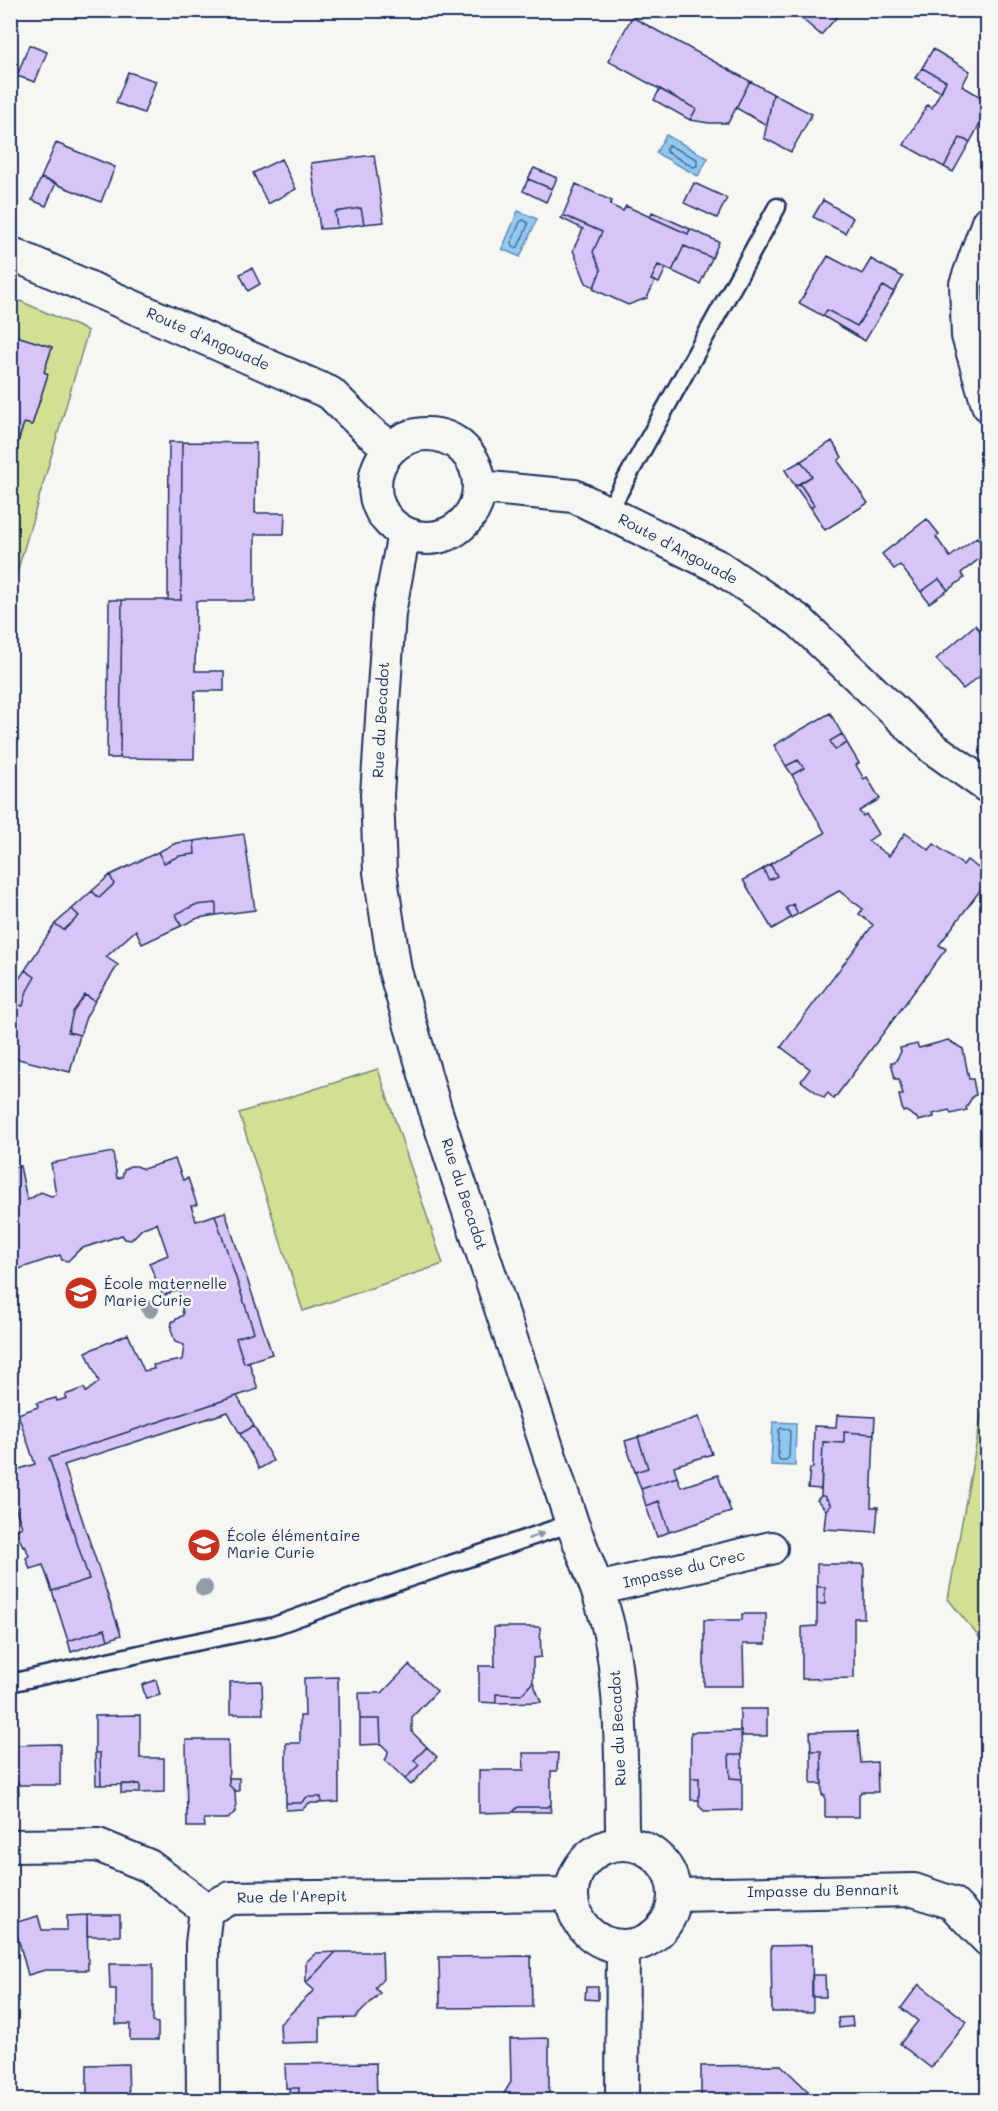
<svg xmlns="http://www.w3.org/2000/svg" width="998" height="2111" font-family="Mali,sans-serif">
<rect width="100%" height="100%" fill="#f6f6f2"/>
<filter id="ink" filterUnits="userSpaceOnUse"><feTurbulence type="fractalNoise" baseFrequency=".0167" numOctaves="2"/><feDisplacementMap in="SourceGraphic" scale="12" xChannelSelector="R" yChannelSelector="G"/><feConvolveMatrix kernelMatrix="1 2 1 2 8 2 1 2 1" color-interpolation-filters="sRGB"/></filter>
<g filter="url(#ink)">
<path fill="#d1e093" stroke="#768878" stroke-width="1.5" d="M11,297L88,331L11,593L10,492L16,475L11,473V467L24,423L32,425L48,374L44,372L52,348L11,334Z
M378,1069L443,1264L303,1311L239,1113Z
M987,1385V1647L948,1599Z"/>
<path fill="#91c9f0" stroke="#628bb6" stroke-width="1.5" d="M666,135L708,158L698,176L656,153Z
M518,211L537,219L520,257L502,249Z
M773,1422L796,1423L795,1466L771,1465Z"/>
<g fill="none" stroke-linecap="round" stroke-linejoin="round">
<path stroke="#4a6d98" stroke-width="1.5" d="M668,145L697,159V166L693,167L667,152L666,149Z
M523,220L527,222L528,225L518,247L515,248L511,243L520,222Z
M781,1428L788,1429L790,1431L789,1457L786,1460H780L778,1457L779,1431Z"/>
</g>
<path fill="#d7c5f7" stroke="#1b2f5e" stroke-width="1.5" d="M795,10H843L821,35L794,12Z
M632,17L750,81L728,123H709L690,120L696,109L608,61Z
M29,45L47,52L35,82L17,76Z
M933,49L970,71L962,86L988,101V109L970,142L960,138L944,167L904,145L927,105L932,108L946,81L922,68Z
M922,68L946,81L941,92L915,78Z
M128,72L156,81L144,113L116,103Z
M750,81L773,94L767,125L736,108Z
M660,89L696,109L690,120L654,100Z
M773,94L812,114L791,152L764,138Z
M960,138L970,142L953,172L944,167Z
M56,143L115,167L101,202L41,178Z
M374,155L384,222L364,224L361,208L335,212L337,228L320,229L311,163Z
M281,159L296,189L268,204L253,173Z
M534,168L557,178L552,189L528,179Z
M41,178L56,183L46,206L32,200Z
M528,179L552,189L546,202L523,191Z
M694,183L727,198L717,218L684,203Z
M576,184L612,201L610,205L623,211L626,206L688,234L690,229L719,242L712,258L684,246L672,271L658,265L651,280L655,281L647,298L628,305L593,289L601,270L593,252L602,232L563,215Z
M823,200L853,218L845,233L813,217Z
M361,208L364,224L337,228L335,212Z
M652,212L690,229L688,234L650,217Z
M563,215L602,232L593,252L601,270L594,287L586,283L573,250L583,229L561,218Z
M684,246L712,258L700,284L672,271Z
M828,256L862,274L871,259L903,277L894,292L883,286L857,326L827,310L823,316L799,303Z
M658,265L666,268L659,283L651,280Z
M252,268L260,284L248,291L240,274Z
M883,286L894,292L865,341L823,316L827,310L857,326Z
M10,334L52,347L44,372L48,374L32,425L24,423L10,467Z
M832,441L842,457L838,461L868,503L825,530L811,508L814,505L800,484L812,476L801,461Z
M169,442H182L181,600H168Z
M182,442L256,443L255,513H285L284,534H255V601H196L195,671H224V691H195L194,759L120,758L122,600H181Z
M801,461L812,476L795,486L785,470Z
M800,484L814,505L811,508L795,486Z
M927,519L939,534L936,537L950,557L977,537L988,552L961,573L964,578L948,590L939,579L921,592L900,565L894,569L882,554Z
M939,579L948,590L929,603L921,592Z
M109,600H122L120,758H107Z
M975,625L982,633L988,628V670L963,689L936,659Z
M830,713L842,734L830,741L835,750L847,743L859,763L856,765L864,779L867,777L880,799L859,811L863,816L866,814L878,834L868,841L889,856L905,833L929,850L934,844L963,865L967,860L988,875V880L939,945L946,949L834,1099L828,1093L824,1098L801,1081L810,1069L781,1047L873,925L859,914L863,909L839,891L798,914L793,904L786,908L791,918L772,929L743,880L763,869L769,880L777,876L770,864L825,833L792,775L804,768L798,760L786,766L774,745Z
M842,734L847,743L835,750L830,741Z
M798,760L804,768L792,775L786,766Z
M244,834L255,910L216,915V903L195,905L176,914L181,926L142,944L136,930L106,957L118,965L95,1001L85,995L73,1012L68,1032L80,1035L70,1072L10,1057V1004L23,1006L27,991L35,977L25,970L55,924L64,930L79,916L72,909L92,891L99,898L114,884L110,875L158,852L164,863L179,856L195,854L194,841Z
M194,841L195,854L179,856L164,863L158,852L176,843Z
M770,864L777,876L769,880L763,869Z
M110,875L114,884L99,898L92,891Z
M216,903V915L198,918L181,926L176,914L195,905Z
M793,904L798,914L791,918L786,908Z
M72,909L79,916L64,930L55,924Z
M25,970L35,977L27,991L23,1006L10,1004L15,985Z
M85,995L95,1001L86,1017L80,1035L68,1032L73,1012Z
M948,1040L963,1049L969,1079H973L976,1095L973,1096L966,1107L967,1110L951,1114L949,1110L933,1114L934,1117L918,1121L917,1118L906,1111L903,1112L899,1095H903L899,1079H895L891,1062H895L901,1052L900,1048L917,1044L919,1048Z
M113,1152L117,1178L122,1177L124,1170L130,1166H137L143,1169L175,1159L183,1180L188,1178L197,1205L191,1206L196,1221L215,1215L254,1332L236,1338L244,1363L249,1362L258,1389L49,1458L89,1579L52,1591L43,1565L30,1569L26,1558L29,1556L25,1545L23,1546L15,1530L22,1527L10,1492V1472L35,1464L18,1414L38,1407L37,1403L56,1398L57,1401L67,1398L65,1395L84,1388L86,1392L99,1382L86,1352L128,1334L144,1371L154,1369L153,1365L182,1360L184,1345L175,1342L171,1329L172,1322L183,1315L179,1289L163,1296L149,1263L168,1255L157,1223L143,1228L131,1240L125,1239L122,1235L80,1249L68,1261L62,1260L60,1255L10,1272V1168L20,1166L27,1200L30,1199L41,1192L51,1196L56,1195L51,1163Z
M225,1212L272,1354L244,1363L236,1338L254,1332L215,1215Z
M237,1396L254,1426L240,1434L228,1412L64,1465L121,1635L108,1640L105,1629L68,1641L52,1591L89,1579L49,1458Z
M837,1415L875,1417L874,1434L844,1432V1443L823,1442L821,1489L808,1488L810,1468H813L814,1426L836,1427Z
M699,1417L712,1454L674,1466L677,1477L641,1489L635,1472L648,1468L638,1437Z
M254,1426L273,1461L259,1469L240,1434Z
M844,1432L874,1434L871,1507H878L876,1532L824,1529L826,1510L831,1505L824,1496H821L823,1442L844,1443Z
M638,1437L648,1468L635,1472L625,1441Z
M718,1475L731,1512L669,1532L659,1501L646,1506L641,1489L677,1477L681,1487Z
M821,1496H824L831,1505L826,1510L817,1500Z
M659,1501L669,1532L657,1537L646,1506Z
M817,1564H864V1618H854V1678L802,1679V1627L817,1626V1604H825V1587H817Z
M817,1587H825V1604H817Z
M742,1614H766V1644H743L744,1686H704V1620H742Z
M494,1627H540L541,1657L533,1658V1682L521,1695L496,1694V1703L479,1702V1666H495Z
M105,1629L108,1640L71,1652L68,1641Z
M409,1665L437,1691L412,1717V1732L427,1747L414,1760L419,1765L405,1779L385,1760L387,1757L388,1751L381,1744L380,1719H360L359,1693H382Z
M338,1677L339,1802L321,1803V1797H307L301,1803H286V1743H300V1716H305L304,1678Z
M156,1680L160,1695L146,1699L142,1685Z
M262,1681L263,1714H230V1682Z
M533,1682L541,1702L496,1703V1694L521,1695Z
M740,1709H767V1736H742L741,1731H740Z
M140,1715V1758H164V1792L140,1793V1784L101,1785L100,1753H95V1716Z
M360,1719H380L381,1744L360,1745Z
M741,1731L742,1755H729L730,1778L742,1779V1810L704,1811L699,1806V1778H691V1732Z
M858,1731L861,1763L877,1762L878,1792H861L859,1795V1817H825V1795H822L821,1751H811L810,1732Z
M186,1740H228L229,1785L235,1791L236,1811L228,1819H204L205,1827H187Z
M60,1744V1785H19L18,1782H12L10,1785V1745Z
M427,1747L437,1757L411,1785L405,1779L419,1765L414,1760Z
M811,1751H821L822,1784H811Z
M95,1753H100L101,1785H96Z
M523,1753H558L557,1771H551V1804L548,1807H518L513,1812L479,1813V1770H524Z
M729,1755H742V1779L730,1778Z
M229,1778H239V1791H235L229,1785Z
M691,1778H699V1800H691Z
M12,1782H18L19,1794H10Z
M121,1784H140V1793H121Z
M307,1797H321V1803H309L303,1809L286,1810V1803H301Z
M551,1804V1812H513L518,1807H548Z
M87,1915H120V1936H87Z
M87,1915L88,1970H45L28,1975L14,1923L38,1916L42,1930H67V1916Z
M812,1945L813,2012H772L771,1946Z
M336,1952H382L383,1979L375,1988L380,1993L355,2018L320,2019V2042L281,2043L280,2024L314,1990L306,1983Z
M336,1952L306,1983V1962L316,1953Z
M531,1956L532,2007L440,2008L439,1957Z
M109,1964H153V2022L158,2023V2040H130V2024H116V1989H110Z
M812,1975H825L826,1997H812Z
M919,1984L967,2022L931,2068L900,2044L918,2021L901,2008Z
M586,1987H598V2000L585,1999Z
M852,2017L853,2026L839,2028L838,2018Z
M549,2038V2094L560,2100H500L511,2082L510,2039Z
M376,2063L377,2100H298L299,2088H286L285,2064Z
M128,2064L129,2100H62V2095L87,2094V2065Z
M781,2065L809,2092L801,2100H734L731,2097H701V2066Z
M289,2088H299L298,2100H290Z
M701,2097H731L734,2100H701Z"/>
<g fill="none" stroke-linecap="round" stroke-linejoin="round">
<g stroke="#1b2f5e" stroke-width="21">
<path id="service" d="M608,512L777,207
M10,1683L166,1648L274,1626L368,1592L572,1523"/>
</g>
<g stroke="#1b2f5e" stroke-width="36">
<path id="minor" d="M988,222L966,284L968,336L988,405
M10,253L330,393L370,432L391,448
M375 486a52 52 0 1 1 104 0a52 52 0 1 1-104 0Z
M480,487L574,496L719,567L799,621L933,748L988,787
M404,533L389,613L377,795L380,872L395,971L435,1109L572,1523C587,1563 605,1603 612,1645C622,1705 621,1766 622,1828L625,1844
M597,1589L771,1548
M572 1895a51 51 0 1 1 102 0a51 51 0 1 1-102 0Z
M10,1846L98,1845L149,1866L206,1909
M675,1895L914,1890L952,1903L988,1940
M203,2100L202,1944L206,1909L231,1898L571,1894
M622,2100L623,1947"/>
</g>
<use href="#service" stroke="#f6f6f2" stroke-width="16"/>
<use href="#minor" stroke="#f6f6f2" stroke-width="32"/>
</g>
<g fill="#919ca7">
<circle cx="150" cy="1309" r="9"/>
<circle cx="204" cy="1588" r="9"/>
</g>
<defs><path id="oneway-solid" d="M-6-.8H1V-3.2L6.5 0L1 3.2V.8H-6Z" transform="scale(1.5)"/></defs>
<use fill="#8892a8" href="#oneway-solid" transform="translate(536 1536) rotate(-19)"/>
</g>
<defs>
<g id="school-disc" transform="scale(1.725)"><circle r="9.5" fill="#c8321e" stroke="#f6f6f2"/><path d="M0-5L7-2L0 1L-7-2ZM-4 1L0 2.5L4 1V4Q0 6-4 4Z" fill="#fff"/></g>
</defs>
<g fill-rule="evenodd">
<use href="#school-disc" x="81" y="1293"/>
<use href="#school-disc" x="204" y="1545"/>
</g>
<g text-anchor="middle" stroke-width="5" stroke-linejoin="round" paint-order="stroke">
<g font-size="15" fill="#1b2f5e" stroke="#f6f6f2">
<text transform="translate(208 339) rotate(24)" y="5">Route d'Angouade</text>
<text transform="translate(678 549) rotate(28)" y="5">Route d'Angouade</text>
<text transform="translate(381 720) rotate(-87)" y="5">Rue du Becadot</text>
<text transform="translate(464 1194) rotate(72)" y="5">Rue du Becadot</text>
<text transform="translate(684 1569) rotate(-13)" y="5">Impasse du Crec</text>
<text transform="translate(618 1728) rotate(-93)" y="5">Rue du Becadot</text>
<text transform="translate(823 1891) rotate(-1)" y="5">Impasse du Bennarit</text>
<text transform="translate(292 1897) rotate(-1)" y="5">Rue de l'Arepit</text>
</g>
<g font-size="15" fill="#1b2f5e" stroke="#f6f6f2" text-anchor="start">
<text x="104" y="1289">École maternelle<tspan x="104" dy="17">Marie Curie</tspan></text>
<text x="227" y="1541">École élémentaire<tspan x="227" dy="17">Marie Curie</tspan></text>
</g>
</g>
<rect width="998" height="2111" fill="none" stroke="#f6f6f2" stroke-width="36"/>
<rect x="18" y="18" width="962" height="2075" fill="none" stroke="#1b2f5e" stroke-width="2" filter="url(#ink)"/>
</svg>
